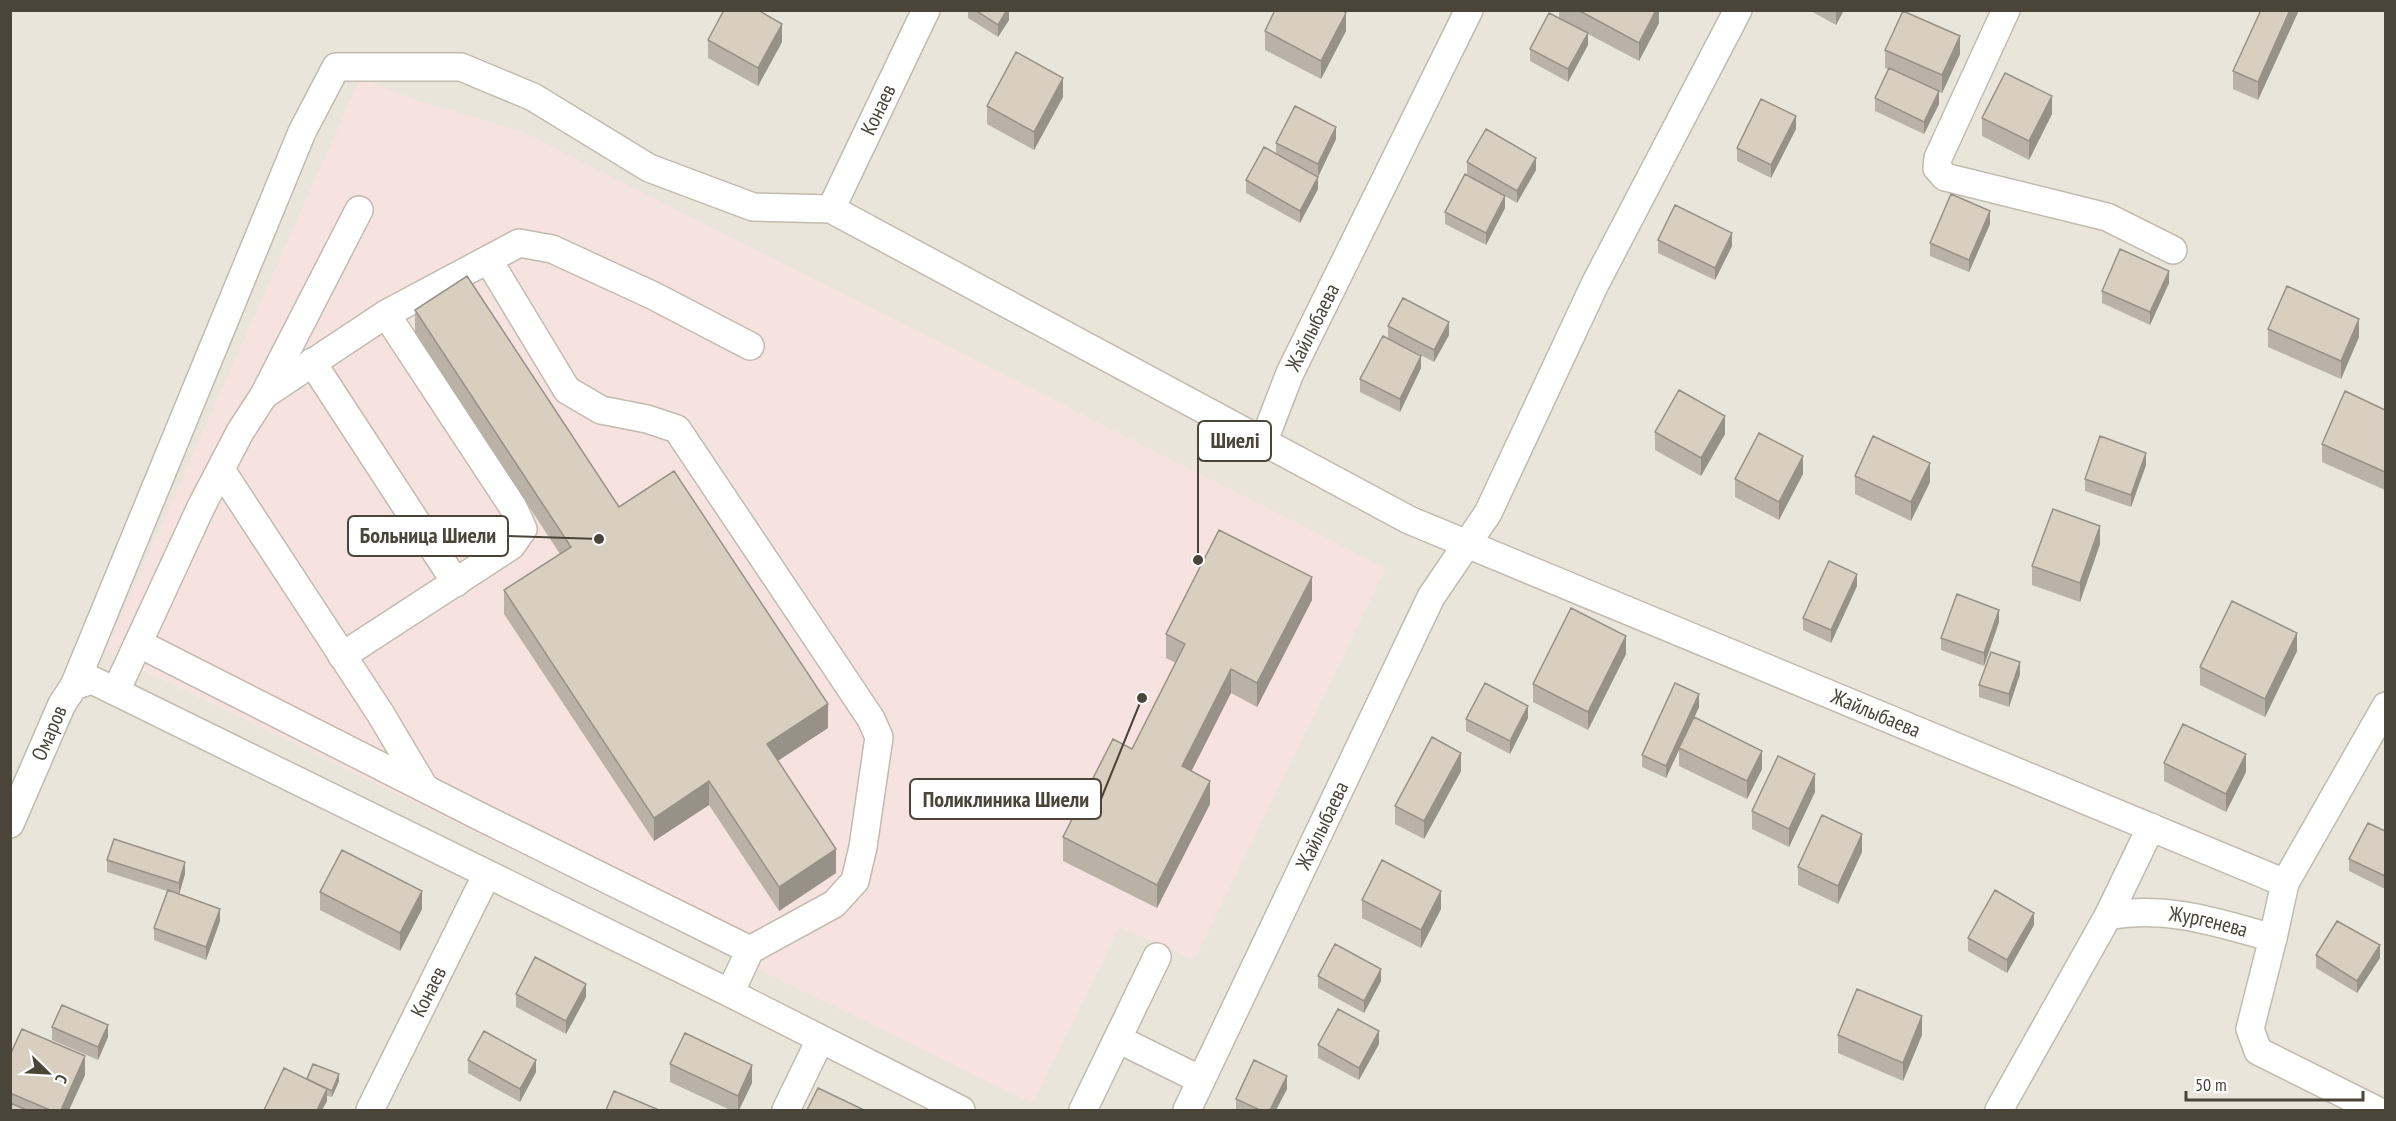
<svg xmlns="http://www.w3.org/2000/svg" width="2396" height="1121" font-family="'PT Sans Narrow',sans-serif">
<rect width="100%" height="100%" fill="#f6f3ec"/>
<path fill="#eae5da" d="M11,11H2385V1110H11Z"/>
<path fill="#f6e3e0" d="M360,79L422,102L523,132L1386,568L1194,960L1119,927L1033,1103L105,652Z"/>
<g fill="none" stroke-linecap="round" stroke-linejoin="round">
<g stroke="#c2bbae" stroke-width="30">
<g id="minor">
<path d="M2006,10L1938,158L1937,168L1945,177L2107,217L2173,250"/>
<path id="s1" d="M831,209L926,10"/>
<path d="M489,261L567,390L601,410L647,419L677,429L871,719L879,737L863,847L855,881L834,904L750,950L730,993"/>
<path d="M312,362L456,583"/>
<path d="M266,391L359,210"/>
<path id="s2" d="M1263,443L1290,373L1469,10"/>
<path d="M221,470L380,713L424,787"/>
<path d="M138,643L479,816L750,950"/>
<path d="M342,656L511,546L523,529L513,507L386,314"/>
<path id="s3" d="M74,686L302,132L336,67H461L533,97L649,168L753,207L831,209L1409,520L2285,883"/>
<path d="M116,691L201,507L240,432L264,395L386,314L519,243L552,249L654,296L750,346"/>
<path id="s4" d="M10,824L62,704L74,686L92,680L730,993L961,1110"/>
<path d="M2108,916L2151,827"/>
<path d="M2273,938L2250,1029L2258,1051L2376,1110"/>
<path d="M1118,1039L1201,1080"/>
<path id="s5" d="M370,1110L487,874"/>
<path d="M786,1110L820,1040"/>
<path d="M1083,1110L1157,957"/>
<path id="s6" d="M1187,1110L1431,597L1488,513L1595,284L1738,10"/>
<path id="s7" d="M1999,1110L2108,916C2167,905 2216,922 2273,938L2285,883L2386,706"/>
</g>
</g>
<use href="#minor" stroke="#fff" stroke-width="27"/>
</g>
<path fill="#bab2a6" d="M968,10H1009V20L998,37L968,18Z
M1559,10H1659V23L1639,61L1588,34V45L1568,82L1530,61V49L1559,18Z
M1809,10H1844L1836,25Z
M2261,10H2299L2258,100L2233,89V71Z
M1265,31H1346L1321,79L1265,50Z
M708,40L782,42L758,86L708,58Z
M1885,50L1960,54L1942,93L1939,92V104L1924,134L1875,111V98L1888,69L1885,68Z
M1063,97L1034,150L987,124V106Z
M2052,114L2029,160L1982,136V118Z
M1796,129L1771,178L1737,161V148Z
M1336,139L1318,177V189L1300,223L1246,193V180L1276,154V143Z
M1467,162L1536,170L1517,203L1505,196V208L1486,245L1445,224V212L1490,188L1467,174Z
M1990,224L1969,272L1930,256V243Z
M1658,240L1732,246L1715,280L1658,253Z
M2169,283L2150,325L2102,303V291Z
M415,310L619,507L828,728L777,761L836,873L779,911L709,805L654,841L504,614V590L560,554L415,333Z
M1388,326L1449,335L1434,362L1388,338Z
M2268,329L2359,337L2341,379L2268,347Z
M1421,368L1400,412L1360,392V379Z
M2385,410V490L2322,462V444Z
M1655,432L1725,434L1701,476L1655,450Z
M2146,465L2131,507L2085,491V479Z
M1803,474L1779,520L1735,497V479Z
M1855,476L1930,482L1911,521L1855,494Z
M2100,544L2080,602L2032,585V566Z
M1857,586L1831,643L1803,630V618Z
M1312,600L1257,707L1231,693L1191,771L1210,804L1157,908L1063,861V837L1132,749L1176,663L1166,658V634Z
M1999,622L1984,666L1941,650V638Z
M2297,651L2265,717L2200,685V667Z
M1626,654L1588,730L1533,702V684Z
M2020,674L2009,707L1979,697V685Z
M1699,707L1691,724L1762,769L1747,799L1679,766V749L1666,778L1642,767V755Z
M1528,718L1510,754L1466,731V719Z
M2164,763L2246,772L2226,812L2164,781Z
M1461,771L1424,839L1395,824V806Z
M1815,792L1789,847L1752,829V811Z
M2385,831V889L2349,871V859Z
M1862,852L1838,904L1798,885V867Z
M107,860L185,874L179,894L220,921L206,960L154,940V928L167,891L107,872Z
M320,892L422,909L400,951L320,910Z
M1362,900L1441,909L1421,948L1362,918Z
M2034,925L2007,973L1968,951V938Z
M2316,955L2380,958L2357,993L2316,968Z
M1318,976L1381,981L1364,1013L1318,988Z
M516,994L586,997L566,1034L516,1007Z
M52,1027L108,1037L98,1060L52,1040Z
M1838,1035H1922L1903,1081L1838,1053Z
M1379,1044L1359,1080L1318,1058V1045Z
M10,1055L85,1075L69,1110H10Z
M468,1060L536,1072L520,1102L468,1073Z
M670,1064L752,1083L739,1110H730L670,1082Z
M339,1081L332,1097L327,1096V1101L322,1110H264Z
M1287,1089L1276,1110H1236V1099Z"/>
<path fill="#979187" d="M1007,10H1009V20L998,37V25Z
M1656,10H1659V23L1639,61V43Z
M1837,10H1844L1836,25V13Z
M2290,10H2299L2258,100V82Z
M1346,13V31L1321,79V61Z
M782,24V42L758,86V68Z
M1588,33V45L1568,82V69Z
M1960,36V54L1942,93V75Z
M1063,78V97L1034,150V132Z
M1939,91V104L1924,134V122Z
M2052,96V114L2029,160V141Z
M1796,116V129L1771,178V165Z
M1336,127V139L1318,177V164Z
M1536,158V170L1517,203V191Z
M1318,177V189L1300,223V211Z
M1505,196V208L1486,245V233Z
M1990,211V224L1969,272V260Z
M1732,233V246L1715,280V268Z
M2169,271V283L2150,325V312Z
M2359,319V337L2341,379V361Z
M1449,322V335L1434,362V350Z
M1421,356V368L1400,412V399Z
M1725,416V434L1701,476V458Z
M2146,453V465L2131,507V495Z
M1803,456V474L1779,520V502Z
M1930,463V482L1911,521V502Z
M2100,526V544L2080,602V583Z
M1857,574V586L1831,643V630Z
M1312,577V600L1257,707V683Z
M1999,610V622L1984,666V653Z
M2297,633V651L2265,717V699Z
M1626,636V654L1588,730V712Z
M2020,662V674L2009,707V694Z
M1231,669V693L1182,790V766Z
M1699,694V707L1666,778V766Z
M828,704V728L767,768V744Z
M1528,706V718L1510,754V741Z
M1762,751V769L1747,799V781Z
M1461,753V771L1424,839V821Z
M2246,754V772L2226,812V794Z
M1815,774V792L1789,847V829Z
M709,781V805L654,841V818Z
M1210,781V804L1157,908V885Z
M1862,834V852L1838,904V886Z
M836,849V873L779,911V887Z
M185,862V874L179,895V883Z
M422,891V909L400,951V933Z
M1441,891V909L1421,948V930Z
M220,909V921L206,960V947Z
M2034,913V925L2007,973V960Z
M2380,945V958L2357,993V981Z
M1381,969V981L1364,1013V1001Z
M586,984V997L566,1034V1021Z
M1922,1016V1035L1903,1081V1063Z
M108,1025V1037L98,1060V1047Z
M1379,1031V1044L1359,1080V1068Z
M85,1056V1075L69,1110H61Z
M536,1060V1072L520,1102V1089Z
M752,1065V1083L739,1110H738V1096Z
M339,1074V1081L332,1097V1091Z
M1287,1076V1089L1276,1110H1270Z
M327,1089V1101L322,1110H317Z"/>
<path fill="#d8cfc1" stroke="#979187" stroke-width="1.5" d="M724,10H758L782,24L758,68L708,40Z
M975,10H1007L998,25Z
M1275,10H1342L1346,13L1321,61L1265,31Z
M1578,10H1656L1639,43Z
M2261,10H2290L2258,82L2233,71Z
M1903,11L1960,36L1942,75L1885,50Z
M1549,13L1588,33L1568,69L1530,49Z
M1016,52L1063,78L1034,132L987,106Z
M1889,68L1939,91L1924,122L1875,98Z
M2005,73L2052,96L2029,141L1982,118Z
M1761,99L1796,116L1771,165L1737,148Z
M1295,106L1336,127L1318,164L1276,143Z
M1486,129L1536,158L1517,191L1467,162Z
M1264,147L1318,177L1300,211L1246,180Z
M1465,174L1505,196L1486,233L1445,212Z
M1951,194L1990,211L1969,260L1930,243Z
M1675,205L1732,233L1715,268L1658,240Z
M2120,249L2169,271L2150,312L2102,291Z
M467,276L619,507L674,471L828,704L767,744L836,849L779,887L709,781L654,818L504,590L571,547L415,310Z
M2287,286L2359,319L2341,361L2268,329Z
M1403,298L1449,322L1434,350L1388,326Z
M1383,336L1421,356L1400,399L1360,379Z
M1679,390L1725,416L1701,458L1655,432Z
M2345,391L2385,410V472L2322,444Z
M1759,433L1803,456L1779,502L1735,479Z
M1873,436L1930,463L1911,502L1855,476Z
M2100,436L2146,453L2131,495L2085,479Z
M2053,509L2100,526L2080,583L2032,566Z
M1219,530L1312,577L1257,683L1231,669L1182,766L1210,781L1157,885L1063,837L1113,739L1132,749L1185,644L1166,634Z
M1829,561L1857,574L1831,630L1803,618Z
M1957,594L1999,610L1984,653L1941,638Z
M2232,601L2297,633L2265,699L2200,667Z
M1571,608L1626,636L1588,712L1533,684Z
M1991,652L2020,662L2009,694L1979,685Z
M1485,683L1528,706L1510,741L1466,719Z
M1675,683L1699,694L1666,766L1642,755Z
M1694,717L1762,751L1747,781L1679,748Z
M2183,724L2246,754L2226,794L2164,763Z
M1432,737L1461,753L1424,821L1395,806Z
M1778,756L1815,774L1789,829L1752,811Z
M1822,815L1862,834L1838,886L1798,867Z
M2368,823L2385,831V876L2349,859Z
M114,839L185,862L179,883L107,860Z
M342,850L422,891L400,933L320,892Z
M1382,860L1441,891L1421,930L1362,900Z
M168,890L220,909L206,947L154,928Z
M1995,890L2034,913L2007,960L1968,938Z
M2337,921L2380,945L2357,981L2316,955Z
M1335,944L1381,969L1364,1001L1318,976Z
M535,957L586,984L566,1021L516,994Z
M1857,989L1922,1016L1903,1063L1838,1035Z
M62,1005L108,1025L98,1047L52,1027Z
M1338,1009L1379,1031L1359,1068L1318,1045Z
M22,1029L85,1056L61,1110H50L10,1093V1055Z
M484,1031L536,1060L520,1089L468,1060Z
M685,1033L752,1065L738,1096L670,1064Z
M1254,1060L1287,1076L1270,1110H1260L1236,1099Z
M313,1064L339,1074L332,1091L307,1079Z
M284,1068L327,1089L317,1110H264Z
M818,1088L864,1110H807Z
M614,1091L659,1110H606Z
M10,1103L27,1110H10Z"/>
<g text-anchor="middle" stroke-width="4.5" stroke-linejoin="round" paint-order="stroke">
<g font-size="21" fill="#4b4439" stroke="#fff">
<text dy="7" stroke="none"><textPath href="#s1" startOffset="110">Конаев</textPath></text>
<text dy="7" stroke="none"><textPath href="#s2" startOffset="126">Жайлыбаева</textPath></text>
<text dy="7" stroke="none"><textPath href="#s3" startOffset="2362">Жайлыбаева</textPath></text>
<text dy="7" stroke="none"><textPath href="#s4" startOffset="99">Омаров</textPath></text>
<text dy="7" stroke="none"><textPath href="#s6" startOffset="315">Жайлыбаева</textPath></text>
<text dy="7" stroke="none"><textPath href="#s7" startOffset="324">Жургенева</textPath></text>
<text dy="7" stroke="none"><textPath href="#s5" startOffset="132">Конаев</textPath></text>
</g>
</g>
<path fill="none" stroke="#4b4439" stroke-width="2" d="M1198 560L1198 441M599 539L508 536M1142 698L1101 799"/>
<g fill="#4b4439" stroke="#fff" stroke-width="2">
<circle cx="1198" cy="560" r="6"/>
<circle cx="599" cy="539" r="6"/>
<circle cx="1142" cy="698" r="6"/>
</g>
<g fill="#fff" stroke="#4b4439" stroke-width="2">
<rect x="1198" y="421" width="73" height="40" rx="6"/>
<rect x="348" y="516" width="160" height="40" rx="6"/>
<rect x="910" y="779" width="191" height="40" rx="6"/>
</g>
<g font-size="22" text-anchor="middle" font-weight="bold" fill="#4b4439">
<text x="1235" y="448">Шиелі</text>
<text x="428" y="543">Больница Шиели</text>
<text x="1006" y="807">Поликлиника Шиели</text>
</g>
<rect width="2396" height="1121" fill="none" stroke="#4b4439" stroke-width="24"/>
<g transform="translate(48 1073) rotate(114)" stroke="#ffffff" stroke-width="4.5" paint-order="stroke">
<path d="M0-4.5L10 22L0 15L-10 22Z" fill="#4b4439"/>
<text y="-9" font-size="16" font-weight="bold" text-anchor="middle" fill="#4b4439">С</text>
</g>
<path d="M2186 1091v9h177v-9" fill="none" stroke="#4b4439" stroke-width="3"/>
<text x="2195" y="1091" font-size="18" fill="#4b4439" stroke="#ffffff" stroke-width="4.5" paint-order="stroke">50 m</text>
</svg>
